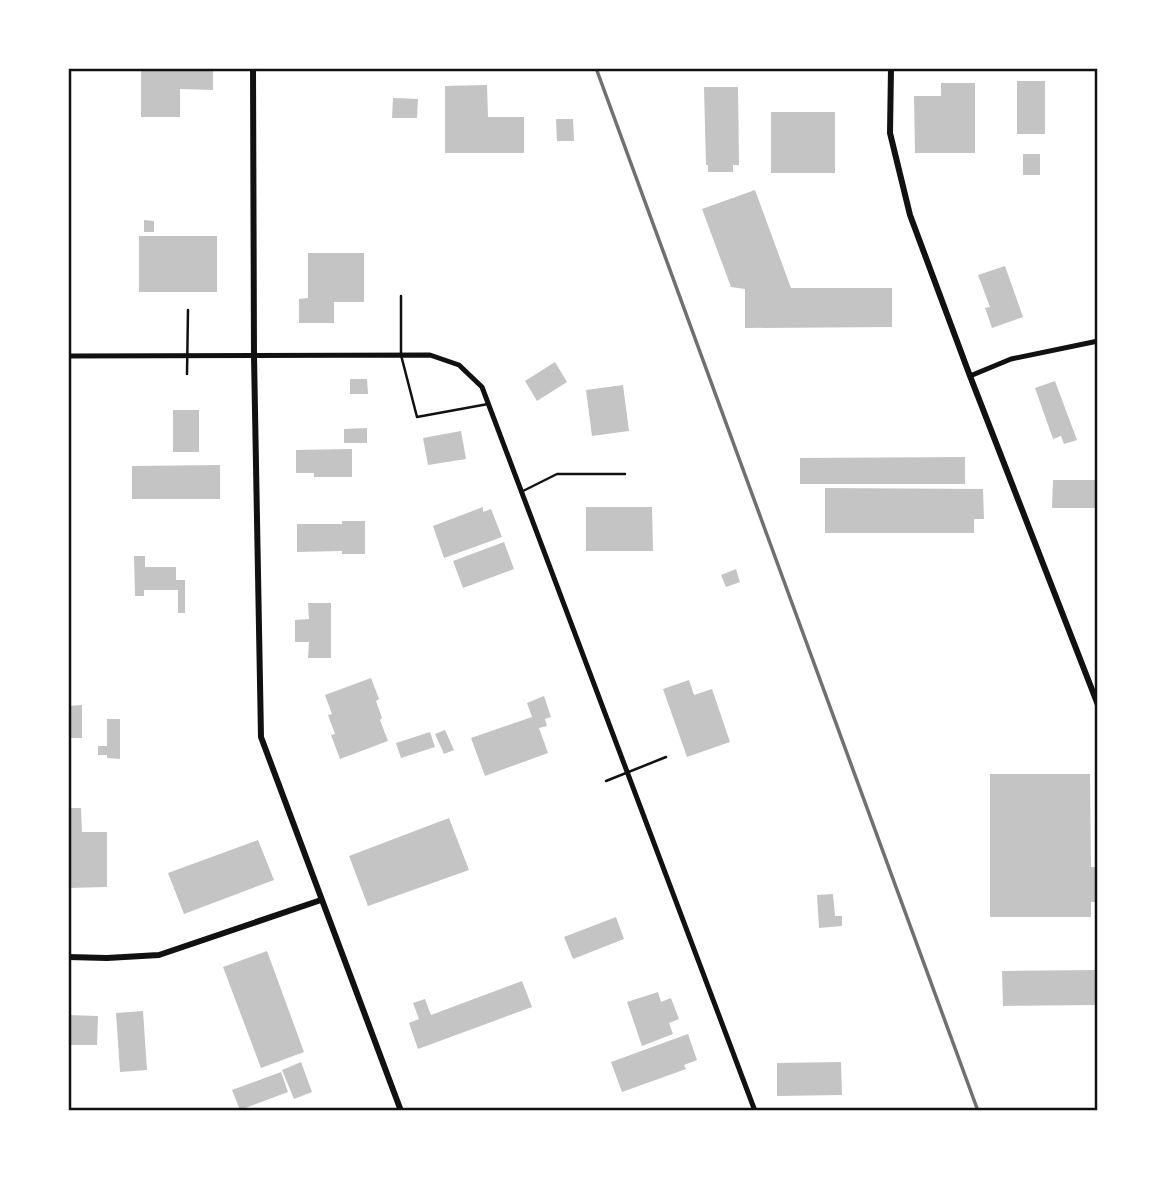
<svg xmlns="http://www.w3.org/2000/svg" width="1166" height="1179" font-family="Bitter,serif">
<rect width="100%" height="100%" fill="#fff"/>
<path fill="#c4c4c4" d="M141,68H213V90L180,89V117H141Z
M1017,81H1045V134H1017Z
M941,83H975V153H915L914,96H941Z
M487,85L488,117H524V153H445V86Z
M704,87H738L739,165H733V172H708V165H706Z
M393,98L418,99L417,118H392Z
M771,112H835V173H771Z
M556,119H573L574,141H557Z
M1023,154H1040V175H1023Z
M755,190L791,288H892V327L745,328V289L731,287L702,209Z
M144,220L154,221V232H144Z
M139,236H217V292H139Z
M308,253H364V302H334V323H299V299L308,298Z
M1005,266L1023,317L992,328L985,308L990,307L978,275Z
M555,362L567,382L537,401L525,381Z
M350,379H367L368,394H350Z
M1055,381L1077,440L1064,444L1061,436L1053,439L1035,388Z
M623,385L629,431L592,436L586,390Z
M173,410H199V452H173Z
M367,428V443H344V429Z
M461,431L466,459L428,465L423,438Z
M352,449V477H314V473H296V450Z
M965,457V484H800V458Z
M220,465V499H132V466Z
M1053,480H1098V508H1052Z
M825,488L983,489L984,519H974V533H825Z
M483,507V512L491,509L502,537L444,558L433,526Z
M586,507H652L653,551H586Z
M342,521H365V554H342V551L297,552V524H342Z
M504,542L514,569L463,588L453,561Z
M134,556H145V567H176V580H185V613H178V590H144V596H135Z
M736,569L740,582L726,587L721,575Z
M308,603H331V658H308L309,642H295V620L309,619Z
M371,678L379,699L376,701L382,718L380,720L388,741L340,759L331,735L335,734L328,715L332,714L325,695Z
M689,680L694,695L712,689L730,742L687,757L663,689Z
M544,696L551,717L545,719L547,726L539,728L548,753L485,776L471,738L532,717L527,703Z
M82,705V738H68V706Z
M107,719H120V759L107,758V755H98V746H107Z
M445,730L454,750L444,754L435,734Z
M430,732L435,747L401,758L396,743Z
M990,774H1090L1091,867H1098V902H1091V917H990Z
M68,808H81L82,832H107V887L68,888Z
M449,818L469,870L368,906L349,856Z
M258,840L274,880L184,914L168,873Z
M833,894L835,916H842V926L819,928L817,895Z
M616,917L624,939L573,959L564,937Z
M267,951L304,1052L261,1068L223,967Z
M1098,970V1005L1003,1006L1002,971Z
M522,981L532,1007L418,1049L409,1023L419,1019L413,1003L425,999L431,1015Z
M658,992L661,1002L671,998L679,1019L669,1023L673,1034L642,1046L627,1002Z
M143,1011L147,1070L120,1072L116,1013Z
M68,1015L98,1016L97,1045H68Z
M688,1034L697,1060L684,1065L686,1069L622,1092L611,1062Z
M301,1062L312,1092L294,1099L282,1070Z
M841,1062L842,1095L777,1096V1063Z
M281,1072L288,1092L240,1110L232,1090Z"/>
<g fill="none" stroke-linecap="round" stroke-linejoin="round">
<path stroke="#111" stroke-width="2.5" d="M401,296V355L417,417L488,404
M187,374L188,310
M521,492L557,474H625
M606,781L666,757"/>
<path stroke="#111" stroke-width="5" d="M68,356L430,355L459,365L482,387L755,1111
M970,376L1011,359L1098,341"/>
<path stroke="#111" stroke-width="6" d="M253,68L254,356L261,737L401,1111
M891,68L890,133L910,215L970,376L1098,705
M68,957L107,958L159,955L321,900"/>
<path stroke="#707070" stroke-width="3.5" d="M596,68L978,1111"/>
</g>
<rect width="1166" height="1179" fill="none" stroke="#ffffff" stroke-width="140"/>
<rect x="70" y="70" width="1026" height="1039" fill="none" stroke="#111" stroke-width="2.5"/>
</svg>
